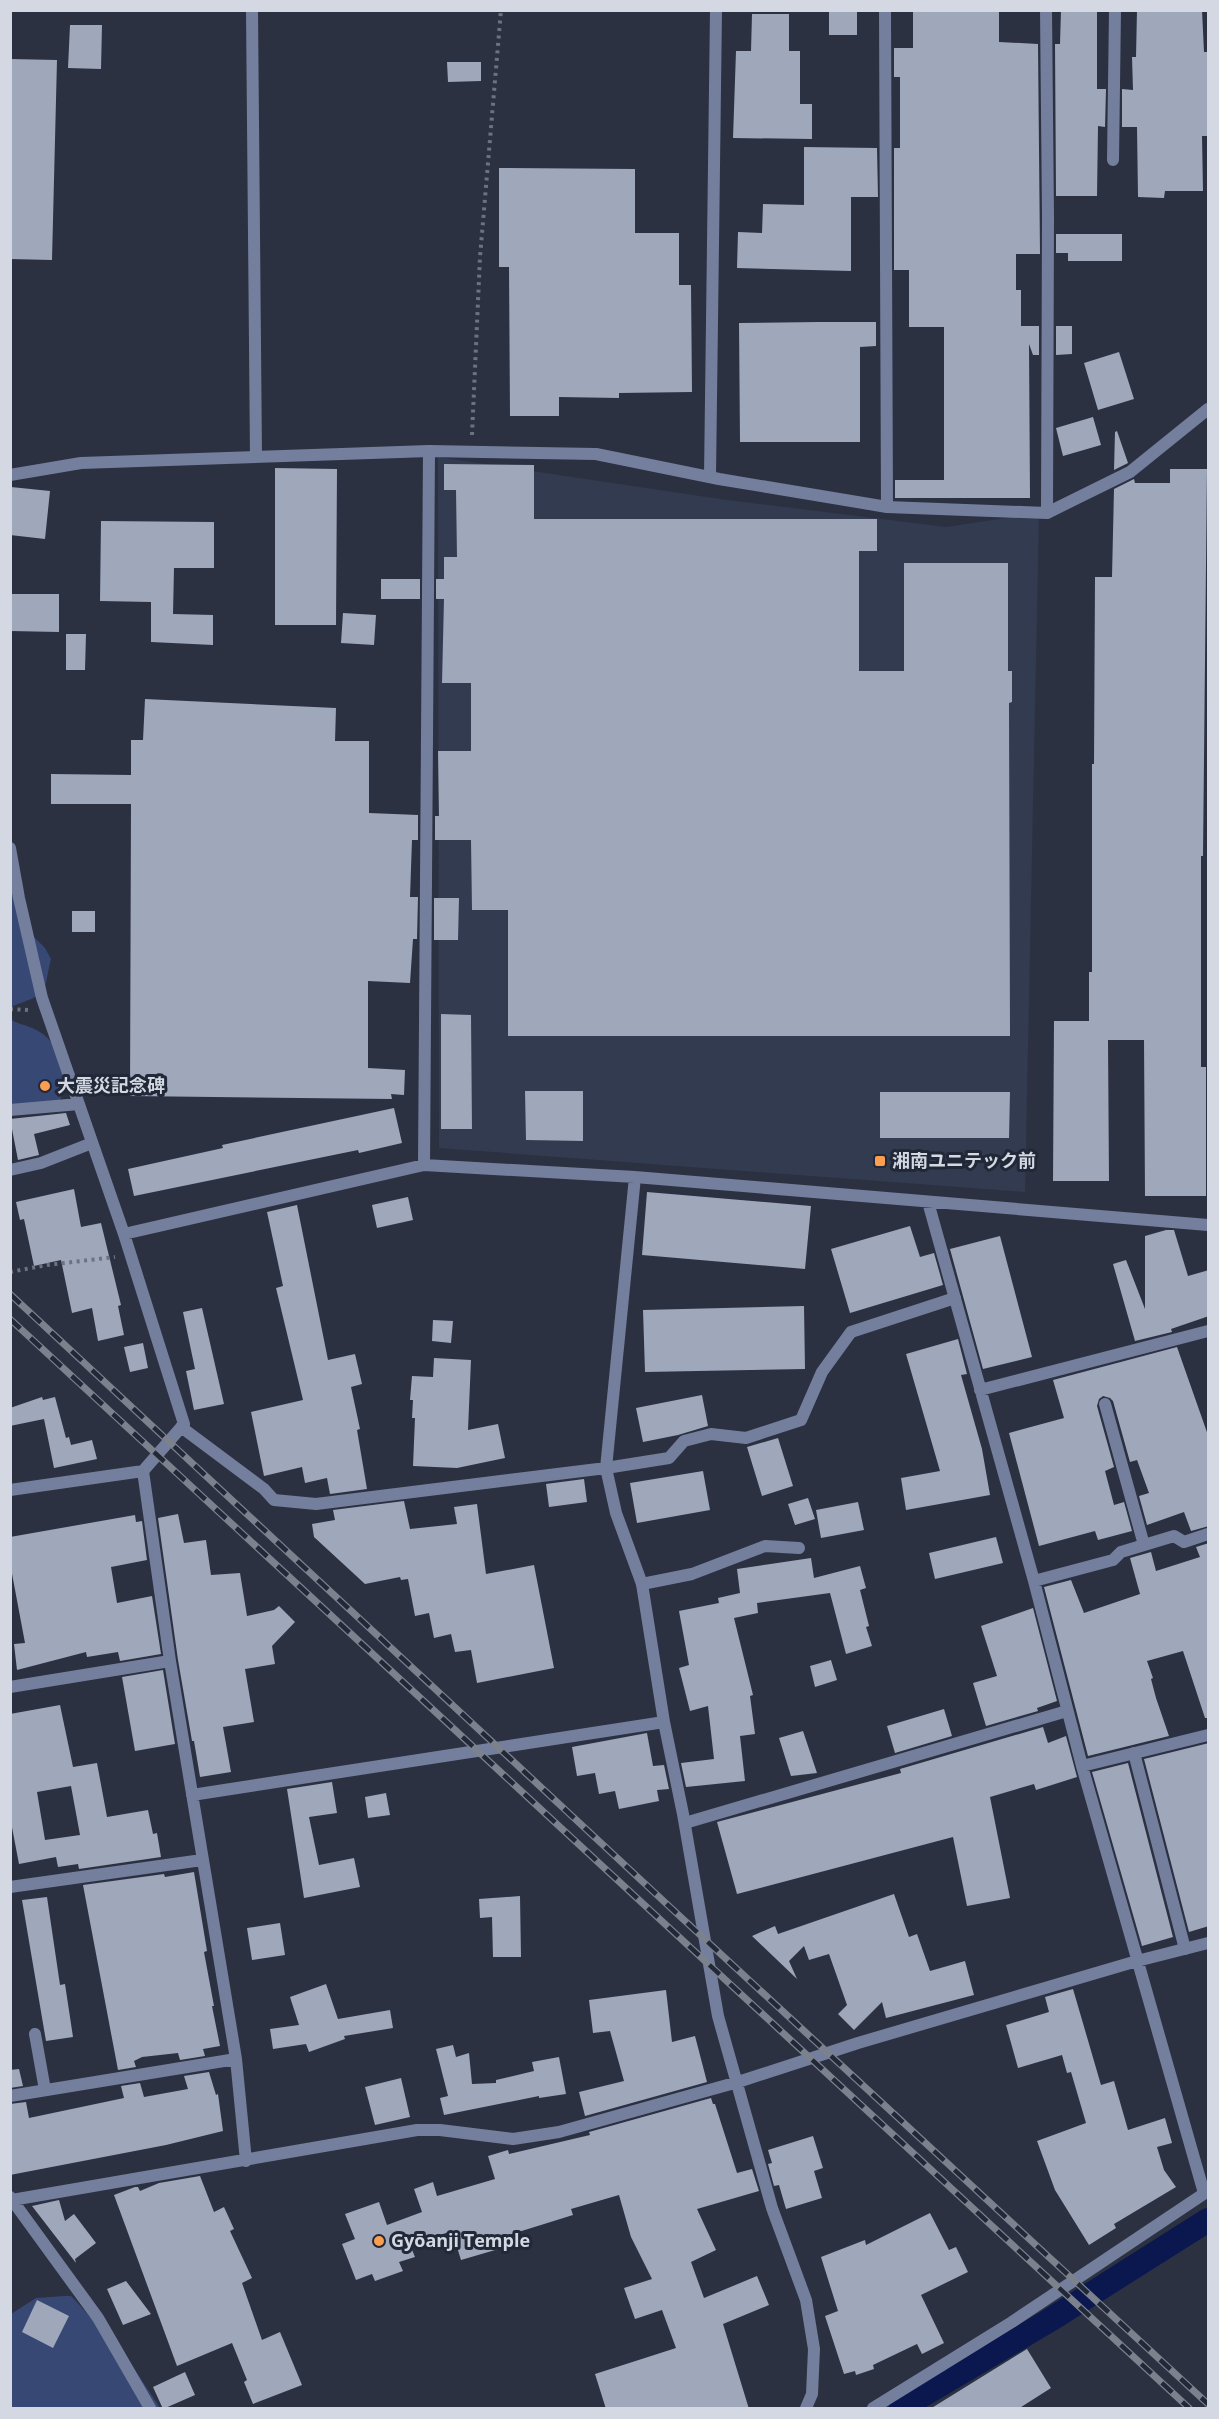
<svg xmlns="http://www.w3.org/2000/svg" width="1219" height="2419" font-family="'Open Sans','Noto Sans JP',sans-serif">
<rect width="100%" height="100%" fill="#2b3141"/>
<path fill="#333b51" d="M438,457L720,499L946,527L1039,513L1025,1192L439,1148Z"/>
<path fill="#374875" d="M11,889L17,893L25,928L45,948L51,959C42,997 50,992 13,1006L11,1013Z
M10,1014L13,1021C23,1025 35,1028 43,1034C63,1049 70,1082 59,1102L11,1111Z
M64,2296H71L76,2301L133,2367L160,2408H11V2314L36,2298Z"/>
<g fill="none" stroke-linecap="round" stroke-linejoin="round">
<path stroke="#0b174f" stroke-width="24" d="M901,2408L1050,2320L1208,2220"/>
</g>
<path fill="#9fa7bb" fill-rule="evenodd" d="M829,10H857V35H829Z
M913,10H999V42L1038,44L1040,254H1016V290H1021V326H1039V355H1033L1029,344L1030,498H895V480H944V327H909V270H894V148H900V77H894V48H913Z
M1061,10H1097V89H1106L1105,127L1098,126L1097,196H1056L1055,44H1060Z
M1137,10H1202L1204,52H1209V136H1202L1203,191H1165L1164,198L1138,197L1137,127H1122V89L1133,90L1132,57H1136Z
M752,14H789V51H800V104H812V139L733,138L736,51H751Z
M70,25H102L101,69L68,68Z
M10,59L57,60L52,260L10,259Z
M447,62H481V81L448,82Z
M804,147L877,148L878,197H851V271L737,268L738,232L762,233L763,204L804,205Z
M499,168L635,169V233H679V285H691L692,392L619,393V398L559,397V416H510L509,267H499Z
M1056,234H1122V261H1068V253H1056Z
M819,322H876V346L860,347V442H740L739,323Z
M1056,326H1072V354L1056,355Z
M1119,352L1134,399L1098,410L1084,363Z
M1093,417L1101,445L1063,456L1056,428Z
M1117,431L1128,463L1114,470L1115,432Z
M444,464L534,465V519H877V551H859V671H904V563H1008V671H1012V702L1009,703L1010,1036H508V910H472L471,840H435V816H439L438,751H471V683H442L444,599H436V579H444V557H457L456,490H444Z
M275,468L337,469L336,625H275Z
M1170,469H1207L1203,856H1201V1067H1206V1196H1145L1144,1040H1108L1109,1181H1053L1054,1021H1089V972H1092V764H1094L1095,577H1112L1114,489L1134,479L1135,483H1170Z
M11,487L50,491L45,539L10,535Z
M101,521L214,522V568H174L173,614L213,615V645L151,642V602L100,601Z
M381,579H420V599H381Z
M10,594H59V632L10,631Z
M343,613L376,615L374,645L341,643Z
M66,634H86L85,670H66Z
M145,699L336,708L335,741H369V813L418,815V840H412L410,897H418L417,939H413L410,983L368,981V1068L405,1070L404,1095L391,1094L392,1099L130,1096L131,804H51V774L131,775V740H143Z
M434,898H459L458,940H434Z
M72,911H95V932H72Z
M441,1014L471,1015L472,1129H441Z
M525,1091H583V1141L526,1140Z
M880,1092H1010L1009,1138H880Z
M394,1108L402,1143L359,1153L358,1150L134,1196L128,1169L223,1148L222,1145Z
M66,1113L70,1125L34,1134L39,1155L18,1160L10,1119Z
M74,1189L81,1227L101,1223L121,1305L118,1306L124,1335L98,1341L92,1308L72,1313L61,1260L34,1266L24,1219L20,1220L16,1202Z
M647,1192L811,1206L805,1269L642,1255Z
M408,1197L413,1220L377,1228L372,1205Z
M297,1205L328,1360L355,1354L362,1384L351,1387L360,1429L357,1430L367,1489L330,1494L327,1478L305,1483L302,1467L264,1476L251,1412L303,1400L276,1288L283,1286L267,1212Z
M910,1226L920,1257L934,1253L943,1285L850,1313L831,1249Z
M1166,1230H1174L1188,1276L1209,1270V1316L1171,1329L1172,1332L1135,1341L1113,1264L1126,1260L1145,1309V1236Z
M1000,1236L1032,1357L983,1369L950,1249Z
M804,1306L805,1369L645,1372L643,1310Z
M202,1308L224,1404L194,1410L186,1371L195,1369L183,1312Z
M433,1320L453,1321L451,1343L432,1341Z
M958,1339L967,1374L961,1375L982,1449L990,1495L906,1510L901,1478L940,1471L906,1354Z
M143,1343L148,1368L130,1372L124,1347Z
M1177,1347L1209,1438V1526L1191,1531L1184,1512L1147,1525L1139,1496L1149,1493L1137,1460L1130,1462L1113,1401L1110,1398L1103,1396L1099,1399L1097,1406L1114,1467L1105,1471L1114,1505L1124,1502L1132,1531L1098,1540L1095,1531L1039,1546L1009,1433L1064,1418L1053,1380Z
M434,1358L471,1360L468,1430L498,1424L505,1458L457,1468L413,1466L415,1418H412L413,1400H410L412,1376L433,1377Z
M702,1395L708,1426L678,1435L643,1442L636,1408Z
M42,1397L43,1400L55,1397L66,1438L69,1437L71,1445L92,1440L97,1459L54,1468L44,1419L10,1426V1408Z
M778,1438L793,1486L762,1496L747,1447Z
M703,1471L710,1510L637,1523L630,1483Z
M584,1479L587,1502L549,1507L546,1484Z
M808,1498L815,1519L795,1525L788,1504Z
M404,1501L410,1529L457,1524L454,1507L477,1504L486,1574L534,1565L554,1668L477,1683L471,1650L455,1652L451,1634L434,1638L429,1613L415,1616L408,1579L401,1580L400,1577L365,1584L314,1537L312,1524L335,1520L333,1510Z
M858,1502L864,1530L821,1538L816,1510Z
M178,1514L184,1543L206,1540L211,1575L240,1573L247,1616L274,1610L279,1606L295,1622L272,1646L275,1664L245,1669L254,1722L223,1727L231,1772L200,1777L194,1741H192L178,1660L158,1518Z
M135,1515L136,1522L142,1521L147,1560L111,1567L117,1603L152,1596L161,1654L120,1661L118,1652L87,1657L86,1652L17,1670L14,1644L25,1643L10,1563V1537Z
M996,1537L1003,1563L935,1579L929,1553Z
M1209,1543V1718H1205L1183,1651L1147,1661L1153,1678L1151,1679L1156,1698L1169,1736L1088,1756L1044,1587L1071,1580L1084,1613L1140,1594L1130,1558L1151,1552L1156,1571L1200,1557L1196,1547Z
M811,1558L814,1578L860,1566L866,1588L860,1590L869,1626L866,1627L872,1646L846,1654L830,1593L757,1603L758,1613L734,1618L753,1695L750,1696L755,1734L740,1736L745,1781L686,1787L681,1763L714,1759L708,1706L690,1711L679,1668L689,1665L679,1611L719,1603L718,1598L740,1593L737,1569Z
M1033,1608L1057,1701L1037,1708L1038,1711L986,1726L973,1683L997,1676L981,1626Z
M831,1660L837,1680L815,1687L810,1666Z
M163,1670L175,1744L135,1751L122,1677Z
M60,1705L73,1767L97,1763L107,1817L148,1810L153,1834L157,1833L161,1857L79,1869L78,1864L58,1867L56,1857L19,1864L10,1817V1714ZM71,1786L80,1835L45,1840L37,1792Z
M944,1709L952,1736L895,1753L887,1726Z
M1043,1727L1048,1743L1066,1736L1077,1777L1036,1790L1034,1784L990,1797L1010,1898L967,1906L953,1837L737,1894L717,1822L901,1773L900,1769Z
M803,1731L817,1773L791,1776L779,1738Z
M647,1733L653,1766L664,1765L669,1789L657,1790L659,1801L619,1809L615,1791L599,1794L595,1773L577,1776L572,1747Z
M1209,1743V1926L1189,1932L1144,1759Z
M1128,1763L1173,1937L1142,1946L1092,1772Z
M332,1782L337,1813L309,1817L319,1865L354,1858L360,1887L304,1898L287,1789Z
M386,1793L390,1815L368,1818L365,1797Z
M194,1872L207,1951L204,1952L214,2006H212L220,2046L203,2049L205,2056L180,2060L178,2053L142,2057L134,2061L136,2067L118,2070L83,1885L164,1874L165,1877Z
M894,1894L909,1937L917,1934L930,1971L965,1961L974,1995L886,2018L882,2002L854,2030L838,2014L847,2005L829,1954L809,1960L804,1946L789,1961L797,1979L752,1936L775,1926L778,1934Z
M520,1896L521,1957H493L492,1917L480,1918L479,1899Z
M47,1897L60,1985L65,1984L73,2037L46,2041L22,1900Z
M280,1923L285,1955L252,1960L247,1928Z
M326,1984L338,2019L390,2010L393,2028L344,2036L345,2039L309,2052L306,2044L273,2049L270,2029L299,2025L290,1997Z
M1073,1989L1101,2085L1114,2081L1128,2130L1165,2118L1172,2143L1157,2147L1164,2170L1176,2187L1114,2224L1116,2228L1089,2245L1055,2190L1037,2141L1086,2123L1071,2072L1067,2073L1062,2055L1018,2068L1006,2025L1049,2012L1045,1997Z
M666,1990L672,2042L695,2036L707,2082L585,2116L579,2092L624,2081L610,2031L593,2033L589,2000Z
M453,2045L456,2057L469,2053L472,2084L496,2083V2080L534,2071L532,2062L559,2057L566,2094L539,2098V2096L444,2115L440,2098L448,2096L436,2049Z
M19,2069L23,2086L10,2088V2070Z
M209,2072L216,2095L218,2094L223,2131L166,2145L10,2175V2104L26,2102L29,2118L124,2098L121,2086L140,2083L144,2097L188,2089L184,2076Z
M401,2078L410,2117L375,2125L365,2087Z
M711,2098L713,2104H715L737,2173L752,2169L759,2191L697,2209L716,2250L691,2262L704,2298L757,2276L769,2305L723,2324L749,2409H606L595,2374L676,2348L662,2310L635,2319L624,2288L652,2279L631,2237L619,2195L571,2209L573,2215L499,2238L502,2248L461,2260L452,2231L410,2245L415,2257L399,2262L403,2271L375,2281L372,2274L356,2280L342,2244L355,2239L345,2214L379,2202L387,2225L422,2212L414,2189L433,2182L437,2196L495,2179L488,2156L508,2150L509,2154L590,2135L589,2132Z
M813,2136L823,2168L814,2171L822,2198L786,2209L779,2185L774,2186L768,2164L772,2163L768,2150Z
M200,2176L214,2212L224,2207L234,2229L230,2231L252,2278L242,2283L262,2340L280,2332L302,2385L253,2404L244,2382L247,2380L232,2343L177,2366L114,2195L135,2187H138L140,2191L159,2183Z
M59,2200L65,2221L74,2214L96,2243L75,2259L76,2263L32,2206Z
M930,2213L949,2250L956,2247L968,2272L921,2295L944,2343L922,2354L917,2344L873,2365L874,2369L856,2375L855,2371L844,2374L825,2316L838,2311L821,2257L865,2240L866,2245Z
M126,2281L151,2314L123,2325L107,2289Z
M37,2300L69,2316L53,2348L22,2332Z
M1027,2349L1051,2388L1018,2409H930Z
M185,2372L195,2395L163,2409L153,2387Z"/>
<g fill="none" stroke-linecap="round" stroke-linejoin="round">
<path stroke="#6d7280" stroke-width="4" stroke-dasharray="3 4.5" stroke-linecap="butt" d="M472,435L480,257L501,10
M10,1009L28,1010
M10,1272L47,1265L115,1257"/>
<path stroke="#747f9d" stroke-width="12" d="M710,477L716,10
M10,1170L41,1163L92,1143
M606,1468L669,1458L684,1441L711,1434L746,1438L801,1420L822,1372L851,1332L955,1298
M642,1584L692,1574L765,1546L799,1548
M1134,1753L1185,1949
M685,1823L1067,1711
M35,2034L45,2090"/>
<path stroke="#747f9d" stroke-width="12" d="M252,10L256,457
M885,10L887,507
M1046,10L1048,217L1047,513
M1113,160L1115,10
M429,451L596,454L719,479L887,507L1047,513L1130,472L1208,409
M10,475L81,463L429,451L424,1165
M10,848L19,898L42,998L124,1234L184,1424L143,1471L10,1490
M10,1110L79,1104
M635,1177L606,1468L616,1513L642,1584L664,1722L683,1814L718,2016L772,2208L806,2300L814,2349L812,2394L806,2408
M928,1202L1034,1581L1082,1766L1204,2193
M124,1234L424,1165L635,1177L1208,1225
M980,1390L1208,1331
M1105,1404L1144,1545
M181,1427L264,1489L274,1500L316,1504L606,1468
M143,1471L170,1661L236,2059L246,2161
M1034,1581L1113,1560L1121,1552L1174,1536L1184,1542L1208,1534
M10,1687L170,1661
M1082,1766L1208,1735
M192,1795L664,1722
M10,1887L202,1860
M10,2096L236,2059
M10,2197L98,2318L150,2408
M12,2200L417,2130H440L513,2139L559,2132L738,2082L858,2043L1137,1961L1208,1943
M873,2408L1012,2322L1208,2191"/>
<g stroke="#7c818e" stroke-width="7">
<path id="rail" d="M10,1294L671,1908L1208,2404
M10,1319L1189,2408"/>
</g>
<use href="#rail" stroke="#212837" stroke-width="4.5" stroke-dasharray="14" stroke-linecap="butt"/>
</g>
<g fill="#fb9e51" stroke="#212837" stroke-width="2">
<circle cx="45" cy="1086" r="6"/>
<rect x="874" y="1155" width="12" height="12" rx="3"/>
<circle cx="379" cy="2241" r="6"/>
</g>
<g text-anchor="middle" stroke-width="6" stroke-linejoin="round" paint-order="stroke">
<g font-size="18" font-weight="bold" fill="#d3d8e2" stroke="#212837" text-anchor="start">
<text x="57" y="1092">大震災記念碑</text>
<text x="892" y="1167">湘南ユニテック前</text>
<text x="391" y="2247">Gyōanji Temple</text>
</g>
</g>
<rect width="1219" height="2419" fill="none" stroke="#d3d8e2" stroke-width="24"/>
</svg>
